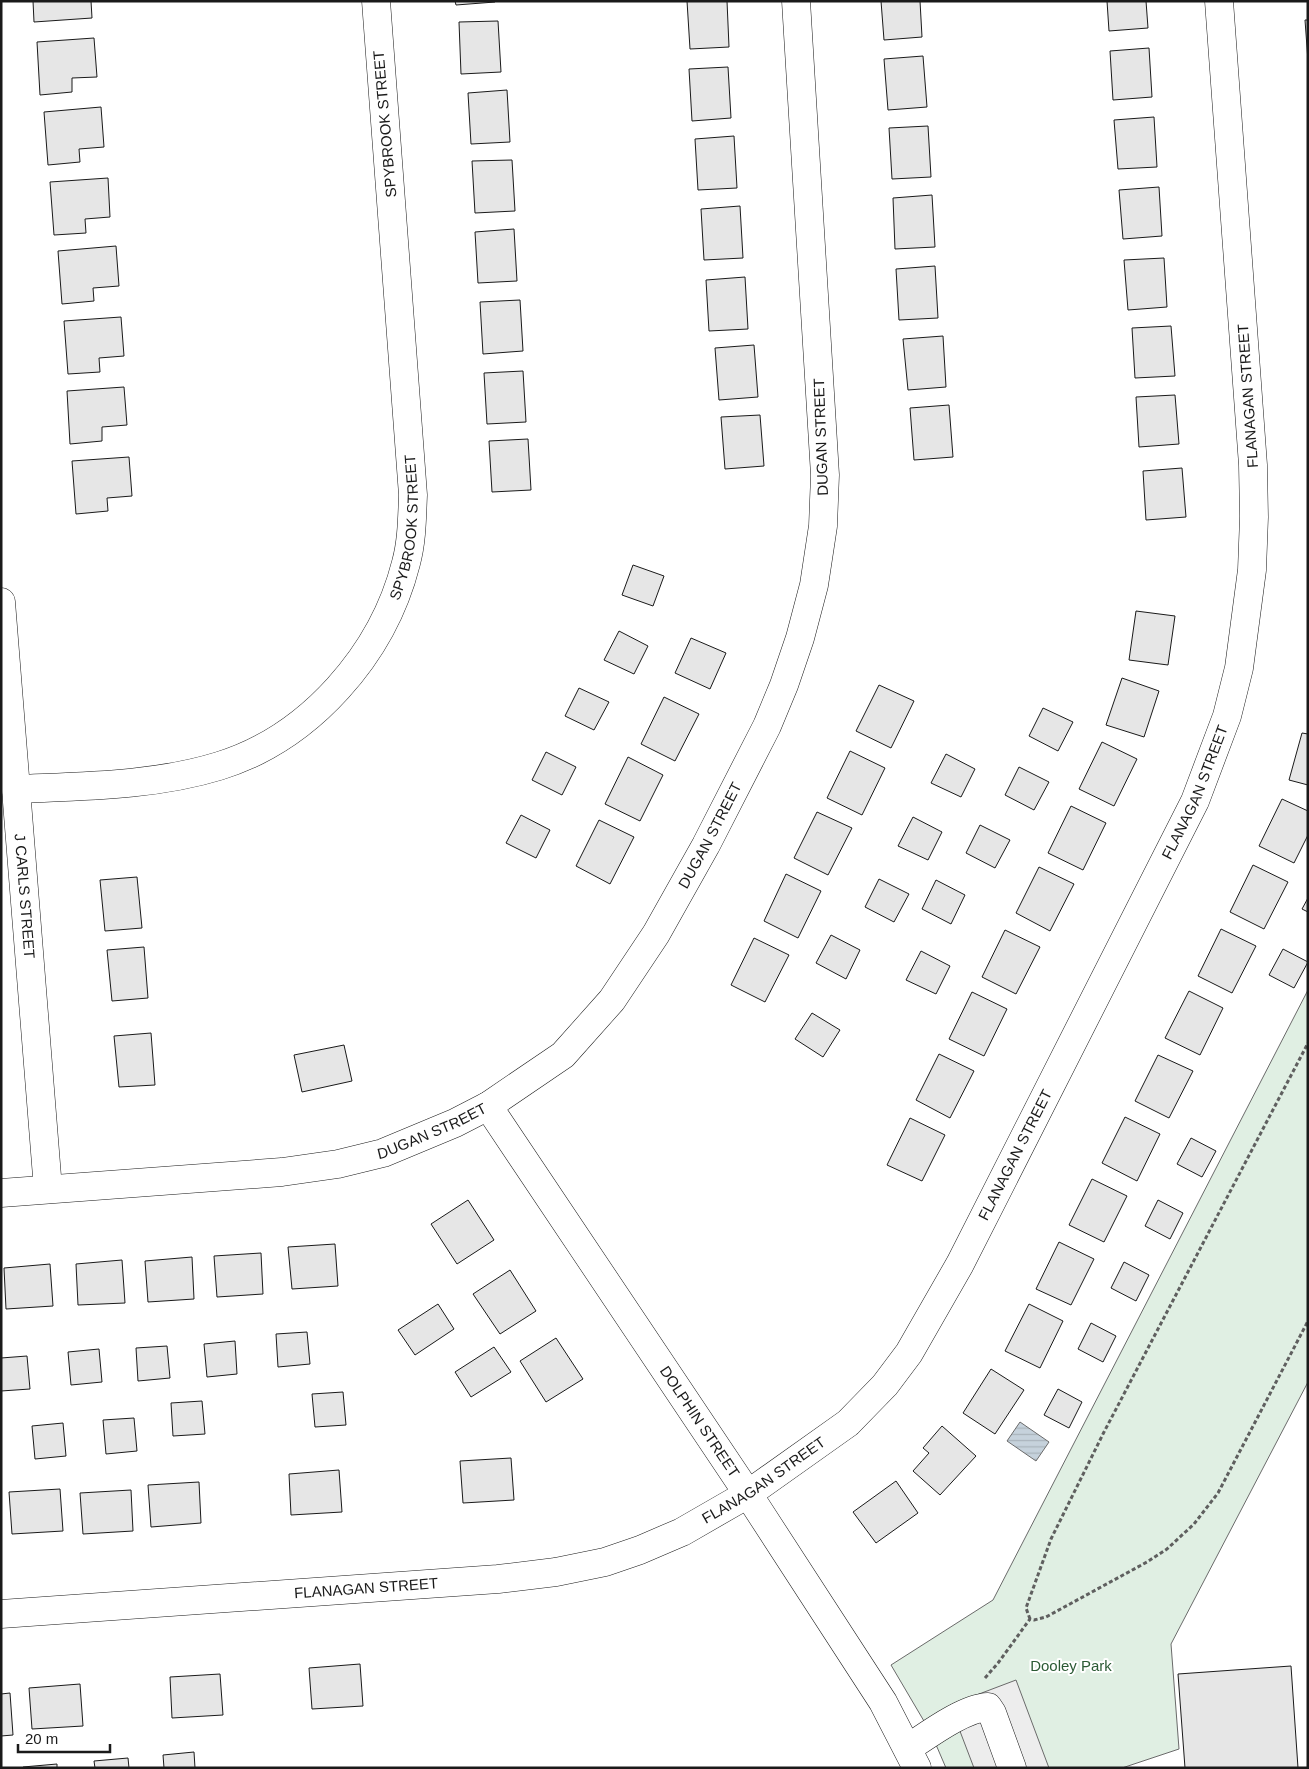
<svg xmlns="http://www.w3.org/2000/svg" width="1309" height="1769" font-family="Arial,sans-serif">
<defs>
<pattern id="water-rules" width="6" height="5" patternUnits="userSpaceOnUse" patternTransform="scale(1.25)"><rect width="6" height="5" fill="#c6d2dc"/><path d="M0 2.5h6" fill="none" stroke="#aab4bc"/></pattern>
</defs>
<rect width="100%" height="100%" fill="#fff"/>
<path fill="#e0efe3" stroke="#6a6a6a" d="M1308,990V1382L1171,1644L1179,1749L1122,1768H946L931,1733L891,1665L993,1600Z"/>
<path fill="#ededed" stroke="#6a6a6a" d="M1016,1680L1049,1768H974L950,1705Z"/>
<path fill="url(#water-rules)" stroke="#6a6a6a" d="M1020,1422L1049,1442L1036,1461L1007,1441Z"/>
<path fill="#e6e6e6" stroke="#1a1a1a" d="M33,1H91L92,18L34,22Z
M455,1H495V2L456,5Z
M687,1H727L729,47L690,49Z
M881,1H920L922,37L884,40Z
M1107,1H1146L1148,28L1109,31Z
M1305,20H1308V61Z
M498,21L501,72L461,74L459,22Z
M94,38L97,77L72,78V92L40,95L37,42Z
M1149,48L1152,97L1113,100L1110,51Z
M923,56L927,107L888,110L884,59Z
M728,67L731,118L692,121L689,69Z
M507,90L510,142L471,144L468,93Z
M101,107L104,147L79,149L80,162L48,165L44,112Z
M1154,117L1157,167L1118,169L1114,120Z
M928,126L931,177L892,179L889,128Z
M734,136L737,188L698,190L695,139Z
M512,160L515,211L475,213L472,161Z
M108,178L110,217L85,219L86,233L54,235L50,182Z
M1159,187L1162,236L1123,239L1119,190Z
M932,195L935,247L895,249L893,198Z
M740,206L743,258L704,260L701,209Z
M514,229L517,281L478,283L475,232Z
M116,246L119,286L93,288L94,301L62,304L58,251Z
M1164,258L1167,307L1128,310L1124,260Z
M935,266L938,318L899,320L896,269Z
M745,277L748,329L709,331L706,280Z
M520,300L523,351L483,354L480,302Z
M121,317L124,356L99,358L100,372L68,374L64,321Z
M1171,326L1175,376L1135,378L1132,328Z
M943,336L946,387L908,390L903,339Z
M754,345L758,397L719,400L715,348Z
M523,371L526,422L487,424L484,373Z
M124,387L127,425L102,427V441L70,444L67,391Z
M1175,395L1179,444L1139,447L1136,397Z
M949,405L953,457L914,460L910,408Z
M760,415L764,466L725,469L721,417Z
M528,439L531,490L492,492L489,441Z
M129,457L132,496L107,498L108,511L76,514L72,461Z
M1182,468L1186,517L1146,520L1143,471Z
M633,565L664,576L653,606L622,595Z
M1136,611L1175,616L1168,665L1129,660Z
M619,631L648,646L634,674L604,660Z
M691,638L726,653L710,689L675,673Z
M1122,678L1159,691L1144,737L1106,725Z
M879,685L914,701L891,748L856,731Z
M579,688L609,702L594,730L565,716Z
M664,697L699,714L675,761L641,744Z
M1043,708L1073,722L1058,751L1029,736Z
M1302,733L1308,734V785L1289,780Z
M1102,742L1137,759L1114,806L1079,789Z
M850,751L885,768L862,815L827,798Z
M546,752L576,767L562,795L532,780Z
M946,754L975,769L961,797L931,783Z
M628,757L663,775L640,821L605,804Z
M1019,767L1049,782L1034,810L1005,795Z
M1282,799L1308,811V835L1294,863L1259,846Z
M1071,806L1106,823L1083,870L1048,853Z
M817,812L852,828L828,875L794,858Z
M521,815L550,830L536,858L506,843Z
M913,817L942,832L928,860L898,846Z
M599,820L634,837L610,884L576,866Z
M980,825L1010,840L995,868L966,853Z
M1253,865L1288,882L1264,929L1230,912Z
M1039,867L1074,884L1050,931L1016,913Z
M786,874L821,891L798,938L764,921Z
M137,877L142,928L105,931L100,880Z
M879,879L909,894L894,922L865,907Z
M936,880L965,895L951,924L922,909Z
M1308,898V912L1302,909Z
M1221,929L1256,946L1232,993L1198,976Z
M1005,930L1040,947L1016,994L982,977Z
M831,935L860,950L846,979L816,963Z
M754,938L789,955L765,1002L731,985Z
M144,947L148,998L112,1001L107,950Z
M1283,949L1308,962L1294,988L1269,975Z
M921,951L950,966L936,994L906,980Z
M1189,991L1223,1008L1200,1055L1165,1038Z
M972,992L1007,1009L984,1056L949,1039Z
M812,1013L840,1030L823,1057L795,1039Z
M151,1033L155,1085L119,1087L114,1036Z
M344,1045L352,1081L302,1092L294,1055Z
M939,1054L974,1071L950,1118L916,1100Z
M1158,1055L1193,1071L1169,1118L1135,1101Z
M1125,1117L1160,1134L1137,1181L1102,1163Z
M910,1118L945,1135L922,1181L887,1165Z
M1191,1138L1216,1151L1202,1177L1177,1164Z
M1092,1179L1127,1196L1104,1242L1069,1225Z
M468,1200L494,1240L457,1264L431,1224Z
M1158,1200L1183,1213L1170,1239L1145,1226Z
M1059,1242L1094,1259L1071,1305L1036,1289Z
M335,1244L338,1286L292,1289L288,1247Z
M261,1253L263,1294L217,1297L214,1256Z
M192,1257L194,1299L148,1302L145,1261Z
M122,1260L125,1303L78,1305L76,1264Z
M1124,1262L1149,1275L1136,1301L1111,1288Z
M50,1264L53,1306L6,1309L4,1268Z
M510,1270L536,1311L500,1334L473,1294Z
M438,1304L454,1329L415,1355L398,1330Z
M1029,1304L1063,1321L1040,1368L1005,1351Z
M1091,1323L1116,1336L1103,1362L1078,1349Z
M307,1332L310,1364L278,1367L276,1334Z
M556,1338L583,1379L546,1402L520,1361Z
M235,1341L237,1374L207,1377L204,1344Z
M167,1346L170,1378L138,1381L136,1348Z
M494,1347L511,1372L471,1397L455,1372Z
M99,1349L102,1382L71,1385L68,1352Z
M27,1356L30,1389L1,1391V1358Z
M991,1369L1024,1390L995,1434L963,1413Z
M1058,1389L1082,1402L1069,1428L1044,1415Z
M343,1392L346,1425L315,1427L312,1394Z
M202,1401L205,1434L173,1436L171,1403Z
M134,1418L137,1451L106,1454L103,1420Z
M63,1423L66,1456L35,1459L32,1426Z
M942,1426L976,1456L940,1495L913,1471L929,1453L923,1448Z
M511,1458L514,1500L463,1503L460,1461Z
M339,1470L342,1512L291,1515L289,1474Z
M896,1481L918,1513L876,1543L853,1512Z
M199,1482L201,1523L151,1527L148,1485Z
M60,1489L63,1531L12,1534L9,1492Z
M131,1490L133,1531L83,1534L80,1493Z
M360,1664L363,1706L312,1709L309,1668Z
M1291,1666L1298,1768H1185L1178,1674Z
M220,1674L223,1715L172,1718L170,1677Z
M80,1684L83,1726L32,1729L29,1688Z
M10,1693L13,1735L1,1736V1694Z
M194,1752L195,1768H164L163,1755Z
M128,1758L129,1768H95L94,1761Z
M57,1764V1768H23V1767Z"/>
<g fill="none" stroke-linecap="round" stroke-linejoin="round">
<g stroke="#1a1a1a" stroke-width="29">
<g id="minor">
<path id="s1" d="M1,602L48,1189"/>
<path id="s2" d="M16,789C83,786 154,786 219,766C310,738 383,654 406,563C412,541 412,518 413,495L376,1"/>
<path id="s3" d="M488,1106L748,1494L883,1702L917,1768"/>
<path id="s4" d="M1,1193L282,1172L338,1164L383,1153L455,1123L488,1106L563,1055L612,1000L656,934L706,845L767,726L784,685L800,638L814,585L823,526L825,475L796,1"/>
<path id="s5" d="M1,1614L498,1579L556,1572L605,1562L640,1550L682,1532L748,1494L848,1423L885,1385L909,1353L960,1264L1195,801L1227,716L1239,668L1252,570L1254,517L1253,465L1219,1"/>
<path d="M908,1748C928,1735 964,1708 988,1707L992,1713L1012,1768"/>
</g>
</g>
<path stroke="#5f5f5f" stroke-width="3" stroke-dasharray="4 2.5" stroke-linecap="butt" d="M1030,1619L1026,1608L1051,1539L1104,1432L1308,1043
M985,1678L998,1663L1030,1619L1034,1620L1046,1617L1147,1562L1167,1549L1194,1524L1218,1493L1308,1321"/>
<use href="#minor" stroke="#fff" stroke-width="28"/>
</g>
<g text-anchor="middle" stroke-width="4" stroke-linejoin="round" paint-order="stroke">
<g font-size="15" fill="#1a1a1a" stroke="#fff">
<text transform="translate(385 124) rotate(-95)" y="5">SPYBROOK STREET</text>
<text transform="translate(1248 396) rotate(-94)" y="5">FLANAGAN STREET</text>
<text transform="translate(821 437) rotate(-92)" y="5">DUGAN STREET</text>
<text dy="5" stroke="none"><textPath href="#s2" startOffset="528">SPYBROOK STREET</textPath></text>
<text dy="5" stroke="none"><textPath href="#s5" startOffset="1611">FLANAGAN STREET</textPath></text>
<text dy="5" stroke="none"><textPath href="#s4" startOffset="856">DUGAN STREET</textPath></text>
<text dy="5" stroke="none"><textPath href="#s1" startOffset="295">J CARLS STREET</textPath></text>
<text dy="5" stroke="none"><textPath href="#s4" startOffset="438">DUGAN STREET</textPath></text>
<text dy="5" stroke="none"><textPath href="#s5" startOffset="1206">FLANAGAN STREET</textPath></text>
<text dy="5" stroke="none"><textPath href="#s3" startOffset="380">DOLPHIN STREET</textPath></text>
<text dy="5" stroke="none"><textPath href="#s5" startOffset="786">FLANAGAN STREET</textPath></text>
<text dy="5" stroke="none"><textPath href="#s5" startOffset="366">FLANAGAN STREET</textPath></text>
</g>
<g font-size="15" fill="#2b5a34" stroke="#fff">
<text x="1071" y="1671">Dooley Park</text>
</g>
</g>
<rect width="1309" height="1769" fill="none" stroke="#1a1a1a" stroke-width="5"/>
<path d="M18 1744v8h92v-8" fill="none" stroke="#1a1a1a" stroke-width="2.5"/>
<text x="25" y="1744" font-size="15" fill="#1a1a1a" stroke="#ffffff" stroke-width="4" paint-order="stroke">20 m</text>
</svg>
